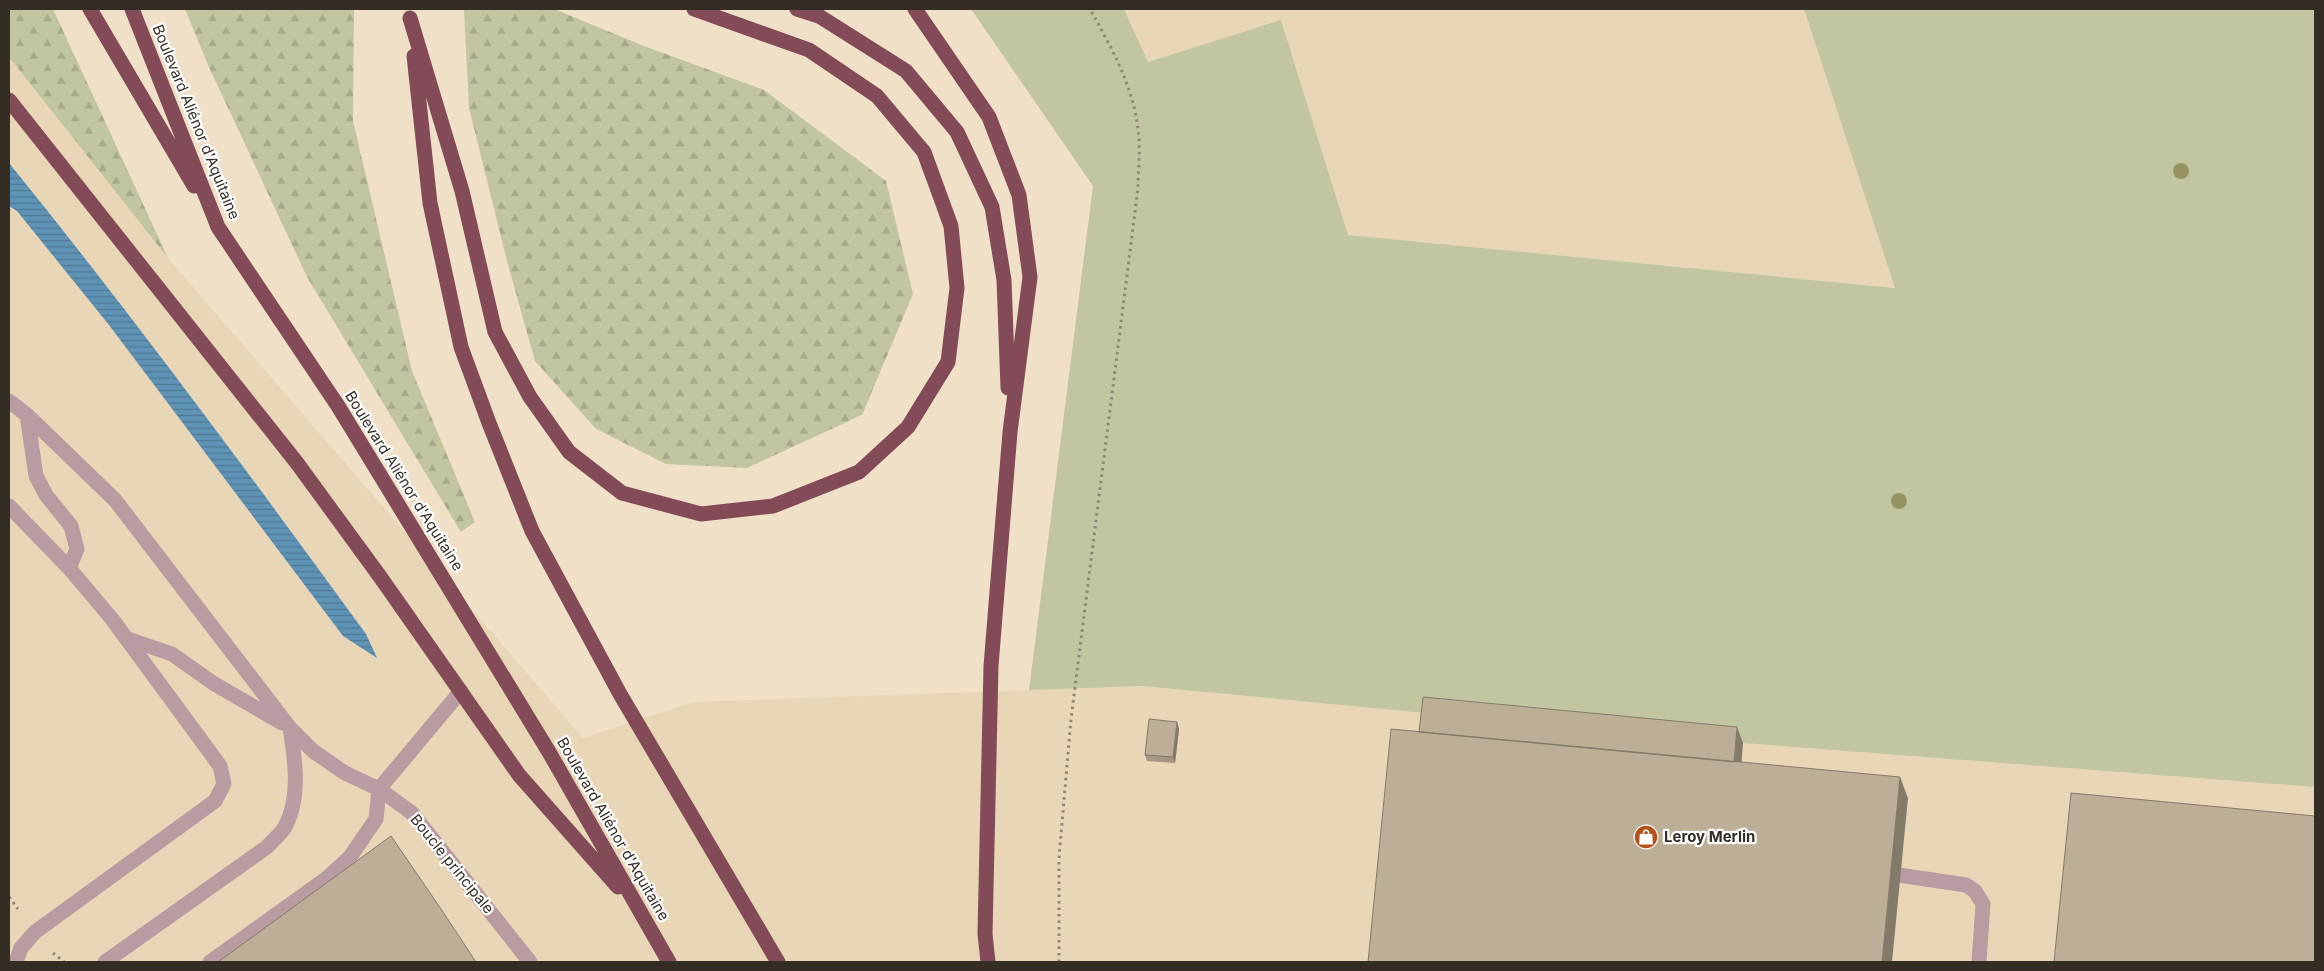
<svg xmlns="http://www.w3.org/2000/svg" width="2324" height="971" font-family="Inter,sans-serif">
<defs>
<pattern id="forest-firs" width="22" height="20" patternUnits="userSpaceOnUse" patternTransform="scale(1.25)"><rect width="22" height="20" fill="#c1c6a0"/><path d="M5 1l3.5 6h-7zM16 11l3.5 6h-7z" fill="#a6aa8a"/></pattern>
<pattern id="water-rules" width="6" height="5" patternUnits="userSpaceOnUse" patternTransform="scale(1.25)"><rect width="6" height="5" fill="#5e93b6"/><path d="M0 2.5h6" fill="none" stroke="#4e7894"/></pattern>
</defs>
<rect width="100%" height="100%" fill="#f0e0c8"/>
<path fill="#e9d6b7" d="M1124,9H1804L1896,288L1348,235L1281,20L1148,62Z
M9,57L168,258L583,738L693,702L1142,686L1743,743L2315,787V962H9Z"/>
<path fill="#c1c6a0" d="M971,9H1124L1148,62L1281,20L1348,235L1895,288L1804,9H2315V787L1743,743L1142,686L1029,690L1093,186Z"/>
<path fill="url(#forest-firs)" d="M9,9H53L168,258L9,57Z
M185,9H354L353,121L412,371L475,522L461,532L307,277L208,65Z
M464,9H554L644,46L764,90L886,181L913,294L862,415L747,468L666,464L596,429L535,361L507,261L469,108Z"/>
<path fill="url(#water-rules)" d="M9,163C133,316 250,475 366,634L377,658L343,636L109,325L17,211L9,206Z"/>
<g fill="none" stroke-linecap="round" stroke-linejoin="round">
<path stroke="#908575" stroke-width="3" stroke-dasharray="2.5 4" stroke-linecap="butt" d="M9,897L18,909
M53,953L64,962
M1059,962V858L1071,719L1138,188C1138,169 1141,148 1138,130C1133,85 1111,47 1090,9"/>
<path stroke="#b89ca1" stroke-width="15" d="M9,401L27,415L115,500L290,728L313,751L345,773L379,789L412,813L530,962
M27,415L36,476L46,495L71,526L77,549L69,568
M9,506L69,568L112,619L220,766L224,784L215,801L35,932L21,948L16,962
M128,639L172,654L213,683L282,723
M1899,875L1966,885L1975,891L1983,904L1979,962
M105,962L267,847C272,841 281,834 285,827C301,797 295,759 290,728
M210,962L327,878L350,857L376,819L379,789L461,691"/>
<path stroke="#824b57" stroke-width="15" d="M90,9L194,186
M132,9L218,227L338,406L549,752L669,962
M797,9L819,16L906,71L957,132L992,207L1004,280L1008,388
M915,9L989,117L1019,195L1030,277L1010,432L991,666L985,934L988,962
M410,18L462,191L495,332L530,397L569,452L622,493L701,514L773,506L859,472L908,427L948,362L957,288L951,226L924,152L877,96L809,50L694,9
M414,56L430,203L461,347L489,423L532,531L620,694L778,962
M9,100L297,463L381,578L519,775L618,887"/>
</g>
<g fill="#979262">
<circle cx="2181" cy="171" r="8"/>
<circle cx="1899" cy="501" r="8"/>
</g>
<path fill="#a39682" d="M1177,722L1179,729L1175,763L1147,761L1145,755Z"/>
<path fill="#847a6a" d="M1177,722L1179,729L1175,763L1173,757Z
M1737,727L1743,743L1740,782L1734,765Z
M1900,777L1908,798L1892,962H1882Z"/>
<path fill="#bdaf97" stroke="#847a6a" d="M1423,697L1737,727L1734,762L1419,732Z
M1149,719L1177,722L1173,757L1145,755Z
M1391,729L1900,777L1882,962H1368Z
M2071,793L2315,816V962H2054Z
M391,836L441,909L476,962H218Z"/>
<defs>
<g id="shop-disc" transform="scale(1.25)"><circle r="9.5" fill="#b4501c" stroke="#fff"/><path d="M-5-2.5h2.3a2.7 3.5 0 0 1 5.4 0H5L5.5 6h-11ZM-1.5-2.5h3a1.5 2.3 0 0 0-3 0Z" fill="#fff"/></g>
</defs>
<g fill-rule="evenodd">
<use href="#shop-disc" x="1646" y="837"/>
</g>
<g text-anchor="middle" stroke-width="4.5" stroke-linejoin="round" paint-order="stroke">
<g font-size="15" fill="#332d24" stroke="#fff">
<text transform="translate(196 122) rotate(68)" y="5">Boulevard Aliénor d'Aquitaine</text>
<text transform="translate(404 481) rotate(58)" y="5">Boulevard Aliénor d'Aquitaine</text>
<text transform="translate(613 829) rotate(60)" y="5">Boulevard Aliénor d'Aquitaine</text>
<text transform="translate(452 864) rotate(51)" y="5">Boucle principale</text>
</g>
<g font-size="15" font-weight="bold" fill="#332d24" stroke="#fff" text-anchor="start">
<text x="1664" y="842">Leroy Merlin</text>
</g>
</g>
<rect width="2324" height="971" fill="none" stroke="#332d24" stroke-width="20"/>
</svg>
